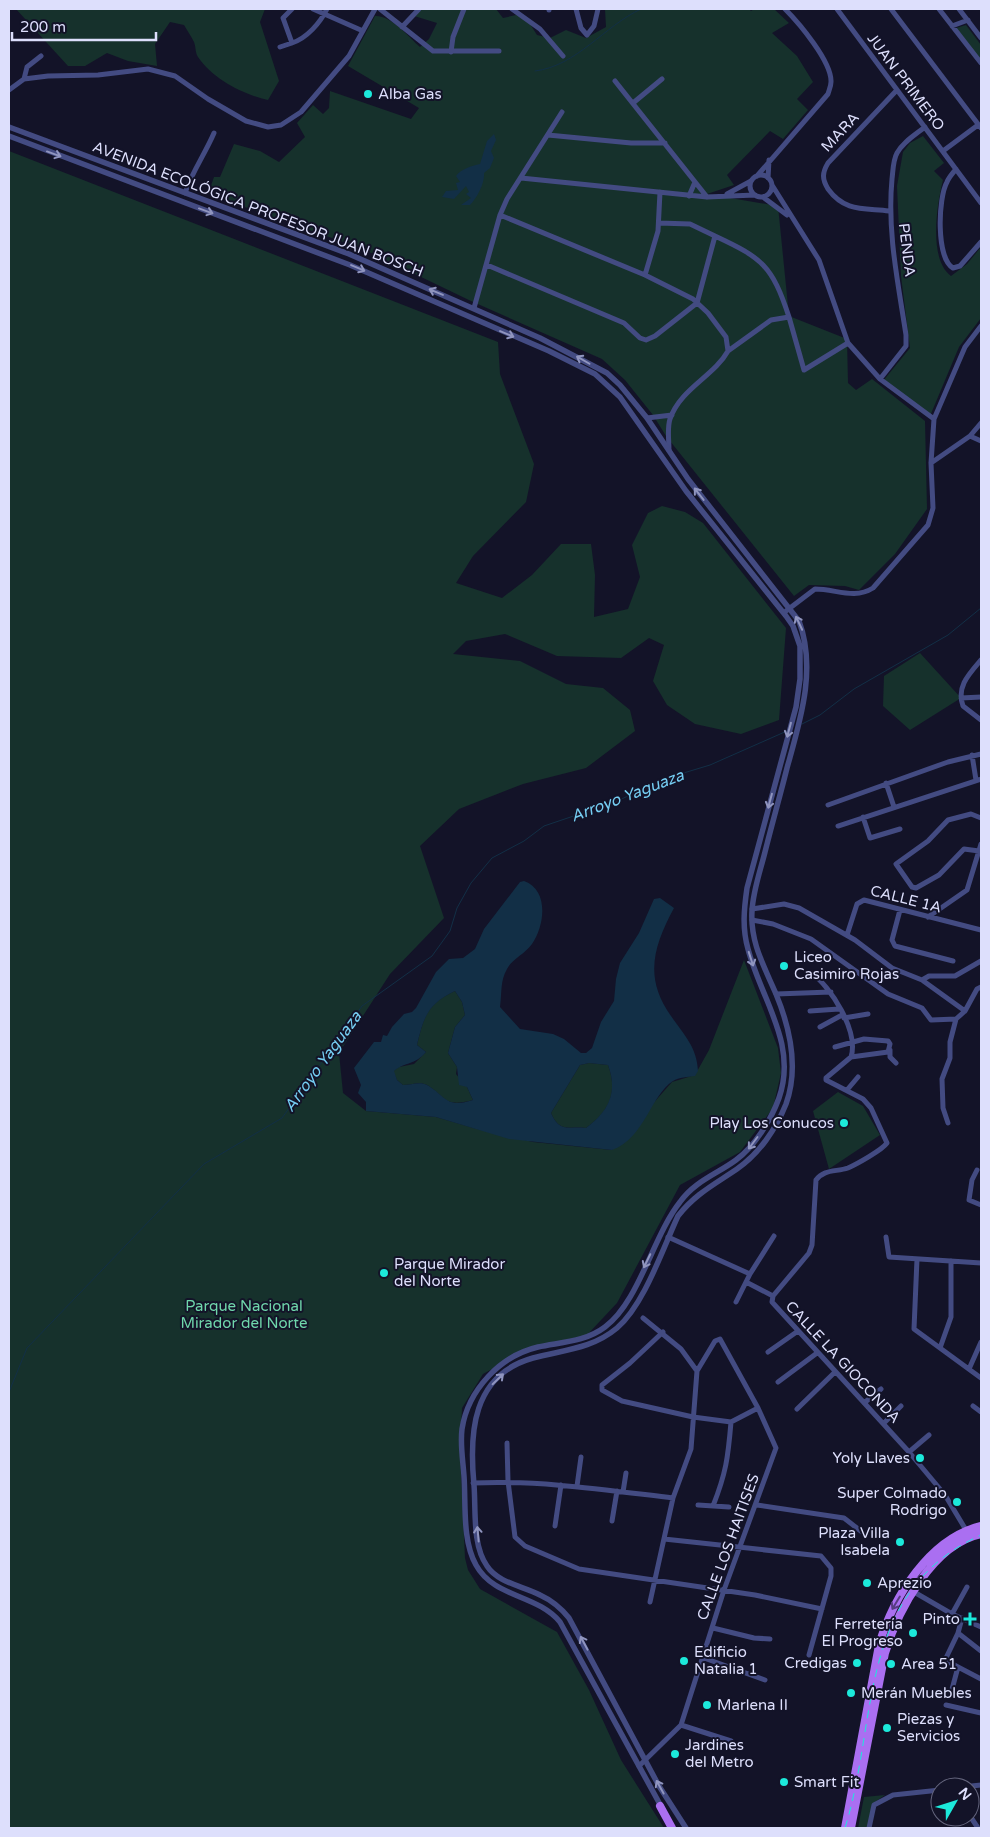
<svg xmlns="http://www.w3.org/2000/svg" width="990" height="1837" font-family="'Varela Round',sans-serif">
<rect width="100%" height="100%" fill="#131328"/>
<path fill="#16312c" d="M16,9H265L260,22L279,81L268,100C242,94 213,79 198,57C195,52 196,47 194,42C191,36 187,30 184,25L170,22L155,44L157,66L128,61L107,53L85,66H68Z
M418,9H496L503,18L516,15L525,16L537,35L550,38L566,30L586,38L606,27L605,9H749L751,11L754,9H774L789,23L772,33L797,56L813,82L797,99L808,110L783,139L770,131L727,175L734,185L707,194L778,206L789,316L847,339L848,383L856,390L872,379L925,421L927,509L895,554L859,590L845,586L809,585L794,596L666,436L653,415L625,380L602,359L471,301L363,249L208,194L214,177H220L234,144L260,151L279,162L305,137L297,123L313,105L323,114L329,108L330,91L411,119L419,108L348,66L375,16C391,15 409,37 420,47L429,39L437,23L411,15Z
M966,25L981,45V61L956,28Z
M923,136L944,163L934,171L943,180C937,204 928,259 951,276L967,264L981,247V318L959,347L930,416L883,381L910,348L901,276L897,186L903,152L910,143Z
M9,151L498,342L500,374L534,464L526,502L473,556L456,583L502,598L532,575L561,544H591L595,575L594,617L628,609L640,577L632,545L648,513L662,506L685,512L703,523L786,628L779,720L741,734L695,724L667,705L653,681L664,645L649,638L621,658L557,656L505,634L466,641L453,654L520,661L566,684L603,688L630,710L635,731L586,768L523,784L459,809L420,846L444,918L390,974L339,1053L343,1093L366,1111L436,1117L477,1129L533,1142L612,1150L672,1082L695,1075L709,1050L744,960L778,1048L781,1073L773,1108L740,1152L680,1185L617,1303L587,1335L525,1351L483,1374L462,1408L460,1451L465,1558L468,1570L480,1589L557,1632L589,1690L621,1760L664,1828H9Z
M920,653L961,698L910,730L883,706L884,676Z
M455,991L462,1002L465,1015L455,1027L448,1053L457,1067L456,1074L467,1087L473,1100C443,1108 447,1097 427,1085C420,1081 411,1085 403,1085L397,1080L393,1071L399,1067L414,1064L426,1052L417,1045C424,1016 427,1004 455,991Z
M589,1063L608,1065C618,1092 610,1111 586,1128C568,1126 560,1133 551,1113L580,1065Z
M838,1092L863,1106L880,1135L829,1169L813,1111Z
M885,1795L875,1802L868,1828H858L864,1797Z"/>
<path fill="#122f46" fill-rule="evenodd" d="M494,134L496,140L491,151L494,158L490,168L484,173C485,183 477,198 470,205H461L471,198L466,194L469,192L466,186L454,199L442,197L446,191L458,190L456,183L460,182L456,176C461,169 471,166 480,164L487,141Z
M524,881C549,890 545,925 532,944C525,954 512,959 507,969C500,981 502,993 500,1007L520,1029L553,1034L564,1039L581,1053H586L592,1048L601,1022L614,1001L616,979L620,963L639,933L654,899L660,898L674,908C653,947 644,978 671,1016C684,1035 697,1047 698,1071L695,1076C688,1077 679,1077 673,1081C650,1096 645,1138 612,1150L509,1139L436,1117L366,1111V1102L358,1093L361,1085L354,1068L374,1042H381L383,1035L387,1036L392,1027L404,1014L412,1012L416,1008L436,972L449,959L463,958L475,949L484,929L520,882ZM455,991L462,1002L465,1015L455,1027L448,1053L457,1067L459,1085L467,1087L473,1100C446,1109 446,1096 427,1085C420,1081 411,1085 403,1085L397,1080L394,1071C406,1061 414,1066 426,1052L417,1045C424,1016 428,1004 455,991ZM589,1063L608,1065C618,1092 609,1111 586,1128C568,1126 560,1133 551,1113L580,1065Z"/>
<g fill="none" stroke-linecap="round" stroke-linejoin="round">
<path stroke="#122f46" stroke-width="1" d="M535,71C577,66 604,26 641,9
M802,724L820,715L854,689L948,635L981,608
M9,1392L27,1348L204,1164L282,1118L362,1006L432,956L450,931L457,908L471,883L492,858L524,841L544,826L615,802L667,778L710,765L787,731"/>
<path stroke="#434b82" stroke-width="5" d="M292,9L283,18L292,43C307,38 320,23 327,9
M313,9L363,31
M380,9L433,51H499
M512,9L540,29L563,56
M576,9L581,28L587,35L594,26L598,9
M837,9L981,203
M891,9L981,128
M939,9L981,63
M959,9L981,38
M549,10V9
M952,26L968,20
M402,27L419,9
M280,47L292,43
M451,52L453,37L464,9
M24,79L27,67L41,56
M615,81L707,197
M9,90L24,79L48,76L98,75L148,69L175,76L208,99L246,121L268,127L281,125L301,112L349,56L375,9
M633,103L662,79
M548,135L631,143H665
M943,151L978,125
M956,169C953,173 949,177 947,182C938,198 936,258 953,268L960,266L981,242
M750 186a11 11 0 1 1 22 0a11 11 0 1 1-22 0Z
M757,176L828,94C829,90 831,86 831,82C832,62 799,23 785,9
M521,178L707,197L755,195
M768,178L769,160
M772,185L819,260L848,343L880,379L934,419
M185,193C192,172 205,154 214,133
M727,194L751,181
M689,196L695,182
M763,197L787,215
M889,211C863,208 845,212 828,189C822,179 822,173 828,163L896,91
M500,215L645,275L693,299L708,313L726,337L728,351C714,376 680,389 670,419C667,428 669,441 669,450
M715,236C762,258 772,265 789,317L771,320L728,351
M487,265L624,323L640,338L646,340L655,336L697,303L715,236L690,224L659,223
M645,275L658,231L660,192
M474,308L500,215L507,199L562,112
M789,317L804,370L848,343
M880,379L906,346V335C898,282 887,232 892,179C893,171 893,160 897,153C903,142 915,135 925,127
M647,418L672,415
M970,436L981,423
M931,463L970,436L981,441
M786,611L815,589C836,589 854,600 873,588L928,525L933,508L931,463L934,419L965,347L981,326
M981,660C969,674 956,687 963,706L981,720
M961,698L981,697
M972,755L976,780
M886,783L894,807
M828,805L948,762L981,754
M863,817L870,838L900,829
M838,826L981,779
M979,851L964,849L939,875L916,888L912,887L896,864L928,841L948,820L971,814L981,818
M752,909L784,904L799,908L855,940L892,968L922,980L965,1011
M900,910L892,940L895,946L953,961
M928,917L967,890L981,844
M752,920L773,924L811,939L888,994L922,1008L931,1020L956,1019
M847,935L857,904L864,900L981,930
M811,973C831,986 859,1032 851,1057L826,1078V1080L863,1099L871,1108L887,1143C882,1150 857,1164 848,1168C836,1172 824,1169 816,1180L812,1245L809,1253L773,1296L772,1302L909,1452L945,1495L966,1530
M922,980L929,976H955L981,961
M776,994L831,992
M810,1011L839,1009
M844,1018L868,1014
M956,1019L965,1011L977,989L981,987
M820,1027L842,1015
M835,1047L864,1039L888,1041L890,1044L888,1052L851,1057
M890,1050V1057L896,1063
M847,1090L858,1077
M948,1123L943,1108L942,1079L950,1058V1042L956,1019
M977,1170L972,1180L969,1200L981,1205
M668,1237L750,1274
M886,1237L889,1257L981,1263
M917,1259L914,1329L981,1378
M746,1282L773,1296
M736,1302L750,1274L774,1236
M643,1318L681,1349L697,1371
M663,1332L630,1363L602,1385V1390L622,1401L693,1417L731,1422L758,1408
M940,1348L951,1317V1261
M768,1352L798,1331
M969,1369L981,1342
M778,1382L817,1353
M864,1403L881,1389
M973,1406L981,1412
M797,1409L835,1372
M884,1423L901,1406
M507,1443L508,1481L515,1537L525,1546L579,1569L755,1595L822,1609
M909,1452L929,1435
M473,1483C540,1480 606,1490 673,1498
M577,1486L581,1457
M623,1492L626,1473
M698,1505L729,1507
M757,1505L844,1518L862,1532
M713,1506C726,1473 728,1458 731,1422
M612,1521L617,1491
M555,1526L561,1485
M664,1539L821,1556L831,1568V1576L809,1655
M914,1592L952,1614L981,1627
M952,1614L967,1587
M713,1628L754,1638L770,1639
M958,1633L981,1651
M704,1658L765,1680
M958,1667L981,1679
M951,1693L958,1667L945,1660L958,1633L962,1618
M946,1705L981,1713
M681,1725L731,1741
M639,1766L681,1725L724,1590L776,1448L758,1408L720,1339L715,1341L697,1371L691,1449L673,1498L650,1602
M962,1787L981,1785
M970,1816L978,1828
M869,1828L874,1805L893,1795L940,1790"/>
<path stroke="#434b82" stroke-width="5.5" d="M9,127L349,254L540,338L607,373L620,385L647,418L688,479L799,621C817,669 800,721 787,768C780,796 772,824 765,852C760,872 753,891 752,911C750,942 764,966 776,994C790,1028 799,1068 786,1104C776,1129 759,1154 737,1169C715,1184 695,1194 678,1216C663,1248 644,1305 617,1328C592,1349 563,1350 533,1358C472,1375 469,1433 474,1485C476,1510 472,1545 487,1566C498,1583 523,1586 540,1595C551,1600 561,1608 569,1618L659,1786L686,1828
M9,136L350,265L549,351L595,374L620,397L686,491L786,616L793,626L800,646V679L796,707L747,888C744,909 742,928 748,949C761,999 798,1044 779,1098C771,1120 755,1146 736,1160C717,1174 695,1181 680,1202C653,1236 639,1302 605,1327C585,1342 562,1342 538,1347C500,1356 468,1390 462,1429C460,1445 463,1461 464,1476C466,1504 462,1540 476,1565C494,1598 537,1594 560,1622L662,1808"/>
<path stroke="#aa6ff1" stroke-width="8" d="M660,1806L672,1828
M845,1828L879,1645C893,1597 930,1538 981,1526
M851,1828L885,1653C898,1610 933,1544 981,1534"/>
<path stroke="#1ce9db" stroke-width="1" stroke-dasharray="8 6" stroke-linecap="butt" d="M845,1828C879,1719 856,1592 981,1535"/>
</g>
<defs><path id="oneway-shaft" d="M-6 0H5M1.5-3L5.5 0L1.5 3" fill="none" stroke-width="1.6" stroke-linecap="round" stroke-linejoin="round" transform="scale(1.25)"/></defs>
<g stroke="#9095bf">
<use href="#oneway-shaft" transform="translate(54 154) rotate(20)"/>
<use href="#oneway-shaft" transform="translate(206 211) rotate(20)"/>
<use href="#oneway-shaft" transform="translate(358 268) rotate(23)"/>
<use href="#oneway-shaft" transform="translate(436 292) rotate(-157)"/>
<use href="#oneway-shaft" transform="translate(507 334) rotate(23)"/>
<use href="#oneway-shaft" transform="translate(583 360) rotate(-150)"/>
<use href="#oneway-shaft" transform="translate(699 494) rotate(-128)"/>
<use href="#oneway-shaft" transform="translate(799 623) rotate(-115)"/>
<use href="#oneway-shaft" transform="translate(789 730) rotate(105)"/>
<use href="#oneway-shaft" transform="translate(770 801) rotate(105)"/>
<use href="#oneway-shaft" transform="translate(751 959) rotate(72)"/>
<use href="#oneway-shaft" transform="translate(753 1143) rotate(127)"/>
<use href="#oneway-shaft" transform="translate(647 1261) rotate(116)"/>
<use href="#oneway-shaft" transform="translate(498 1379) rotate(-44)"/>
<use href="#oneway-shaft" transform="translate(478 1534) rotate(-95)"/>
<use href="#oneway-shaft" transform="translate(584 1643) rotate(-118)"/>
<use href="#oneway-shaft" transform="translate(660 1787) rotate(-119)"/>
</g>
<use stroke="#573c82" href="#oneway-shaft" transform="translate(896 1603) rotate(121)"/>
<g fill="#1ce9db" stroke="#131328" stroke-width="2">
<circle cx="368" cy="94" r="5"/>
<circle cx="784" cy="966" r="5"/>
<circle cx="844" cy="1123" r="5"/>
<circle cx="384" cy="1273" r="5"/>
<circle cx="920" cy="1458" r="5"/>
<circle cx="957" cy="1502" r="5"/>
<circle cx="900" cy="1542" r="5"/>
<circle cx="867" cy="1583" r="5"/>
<path d="M967.5 1611.5h5v5h5v5h-5v5h-5v-5h-5v-5h5z"/>
<circle cx="913" cy="1633" r="5"/>
<circle cx="684" cy="1661" r="5"/>
<circle cx="857" cy="1663" r="5"/>
<circle cx="891" cy="1664" r="5"/>
<circle cx="851" cy="1693" r="5"/>
<circle cx="707" cy="1705" r="5"/>
<circle cx="887" cy="1728" r="5"/>
<circle cx="675" cy="1754" r="5"/>
<circle cx="784" cy="1782" r="5"/>
</g>
<g text-anchor="middle" stroke-width="4" stroke-linejoin="round" paint-order="stroke">
<g font-size="15" fill="#dddffc" stroke="#131328">
<text transform="translate(906 82) rotate(53)" y="5">JUAN PRIMERO</text>
<text transform="translate(840 132) rotate(-47)" y="5">MARA</text>
<text transform="translate(258 209) rotate(21)" y="5">AVENIDA ECOLÓGICA PROFESOR JUAN BOSCH</text>
<text transform="translate(907 250) rotate(83)" y="5">PENDA</text>
<text transform="translate(906 899) rotate(14)" y="5">CALLE 1A</text>
<text transform="translate(843 1362) rotate(47)" y="5">CALLE LA GIOCONDA</text>
<text transform="translate(728 1547) rotate(-70)" y="5">CALLE LOS HAITISES</text>
</g>
<g font-size="15" fill="#dddffc" stroke="#131328" text-anchor="start">
<text x="378" y="99">Alba Gas</text>
<text x="794" y="962">Liceo<tspan x="794" dy="17">Casimiro Rojas</tspan></text>
<text x="834" y="1128" text-anchor="end">Play Los Conucos</text>
<text x="394" y="1269">Parque Mirador<tspan x="394" dy="17">del Norte</tspan></text>
<text x="910" y="1463" text-anchor="end">Yoly Llaves</text>
<text x="947" y="1498" text-anchor="end">Super Colmado<tspan x="947" dy="17">Rodrigo</tspan></text>
<text x="890" y="1538" text-anchor="end">Plaza Villa<tspan x="890" dy="17">Isabela</tspan></text>
<text x="877" y="1588">Aprezio</text>
<text x="960" y="1624" text-anchor="end">Pinto</text>
<text x="903" y="1629" text-anchor="end">Ferretería<tspan x="903" dy="17">El Progreso</tspan></text>
<text x="694" y="1657">Edificio<tspan x="694" dy="17">Natalia 1</tspan></text>
<text x="847" y="1668" text-anchor="end">Credigas</text>
<text x="901" y="1669">Area 51</text>
<text x="861" y="1698">Merán Muebles</text>
<text x="717" y="1710">Marlena II</text>
<text x="897" y="1724">Piezas y<tspan x="897" dy="17">Servicios</tspan></text>
<text x="685" y="1750">Jardines<tspan x="685" dy="17">del Metro</tspan></text>
<text x="794" y="1787">Smart Fit</text>
</g>
<g font-size="15" fill="#6fd6ab" stroke="#131328">
<text x="244" y="1311">Parque Nacional<tspan x="244" dy="17">Mirador del Norte</tspan></text>
</g>
<g font-size="16" font-style="italic" fill="#75cdf2" stroke="#131328">
<text transform="translate(627 795) rotate(-21)" y="6">Arroyo Yaguaza</text>
<text transform="translate(322 1061) rotate(-54)" y="6">Arroyo Yaguaza</text>
</g>
</g>
<rect width="990" height="1837" fill="none" stroke="#dddffc" stroke-width="20"/>
<g transform="translate(955 1802) rotate(51)"><circle r="24" fill="#131328" stroke="#64657d"/>
<path d="M0-4L9 19L0 12L-9 19Z" fill="#1ce9db"/>
<text y="-8" font-size="14" font-weight="bold" text-anchor="middle" fill="#dddffc">N</text>
</g>
<path d="M12 32v8h144v-8" fill="none" stroke="#dddffc" stroke-width="2.5"/>
<text x="20" y="32" font-size="15" fill="#dddffc" stroke="#131328" stroke-width="4" paint-order="stroke">200 m</text>
</svg>
